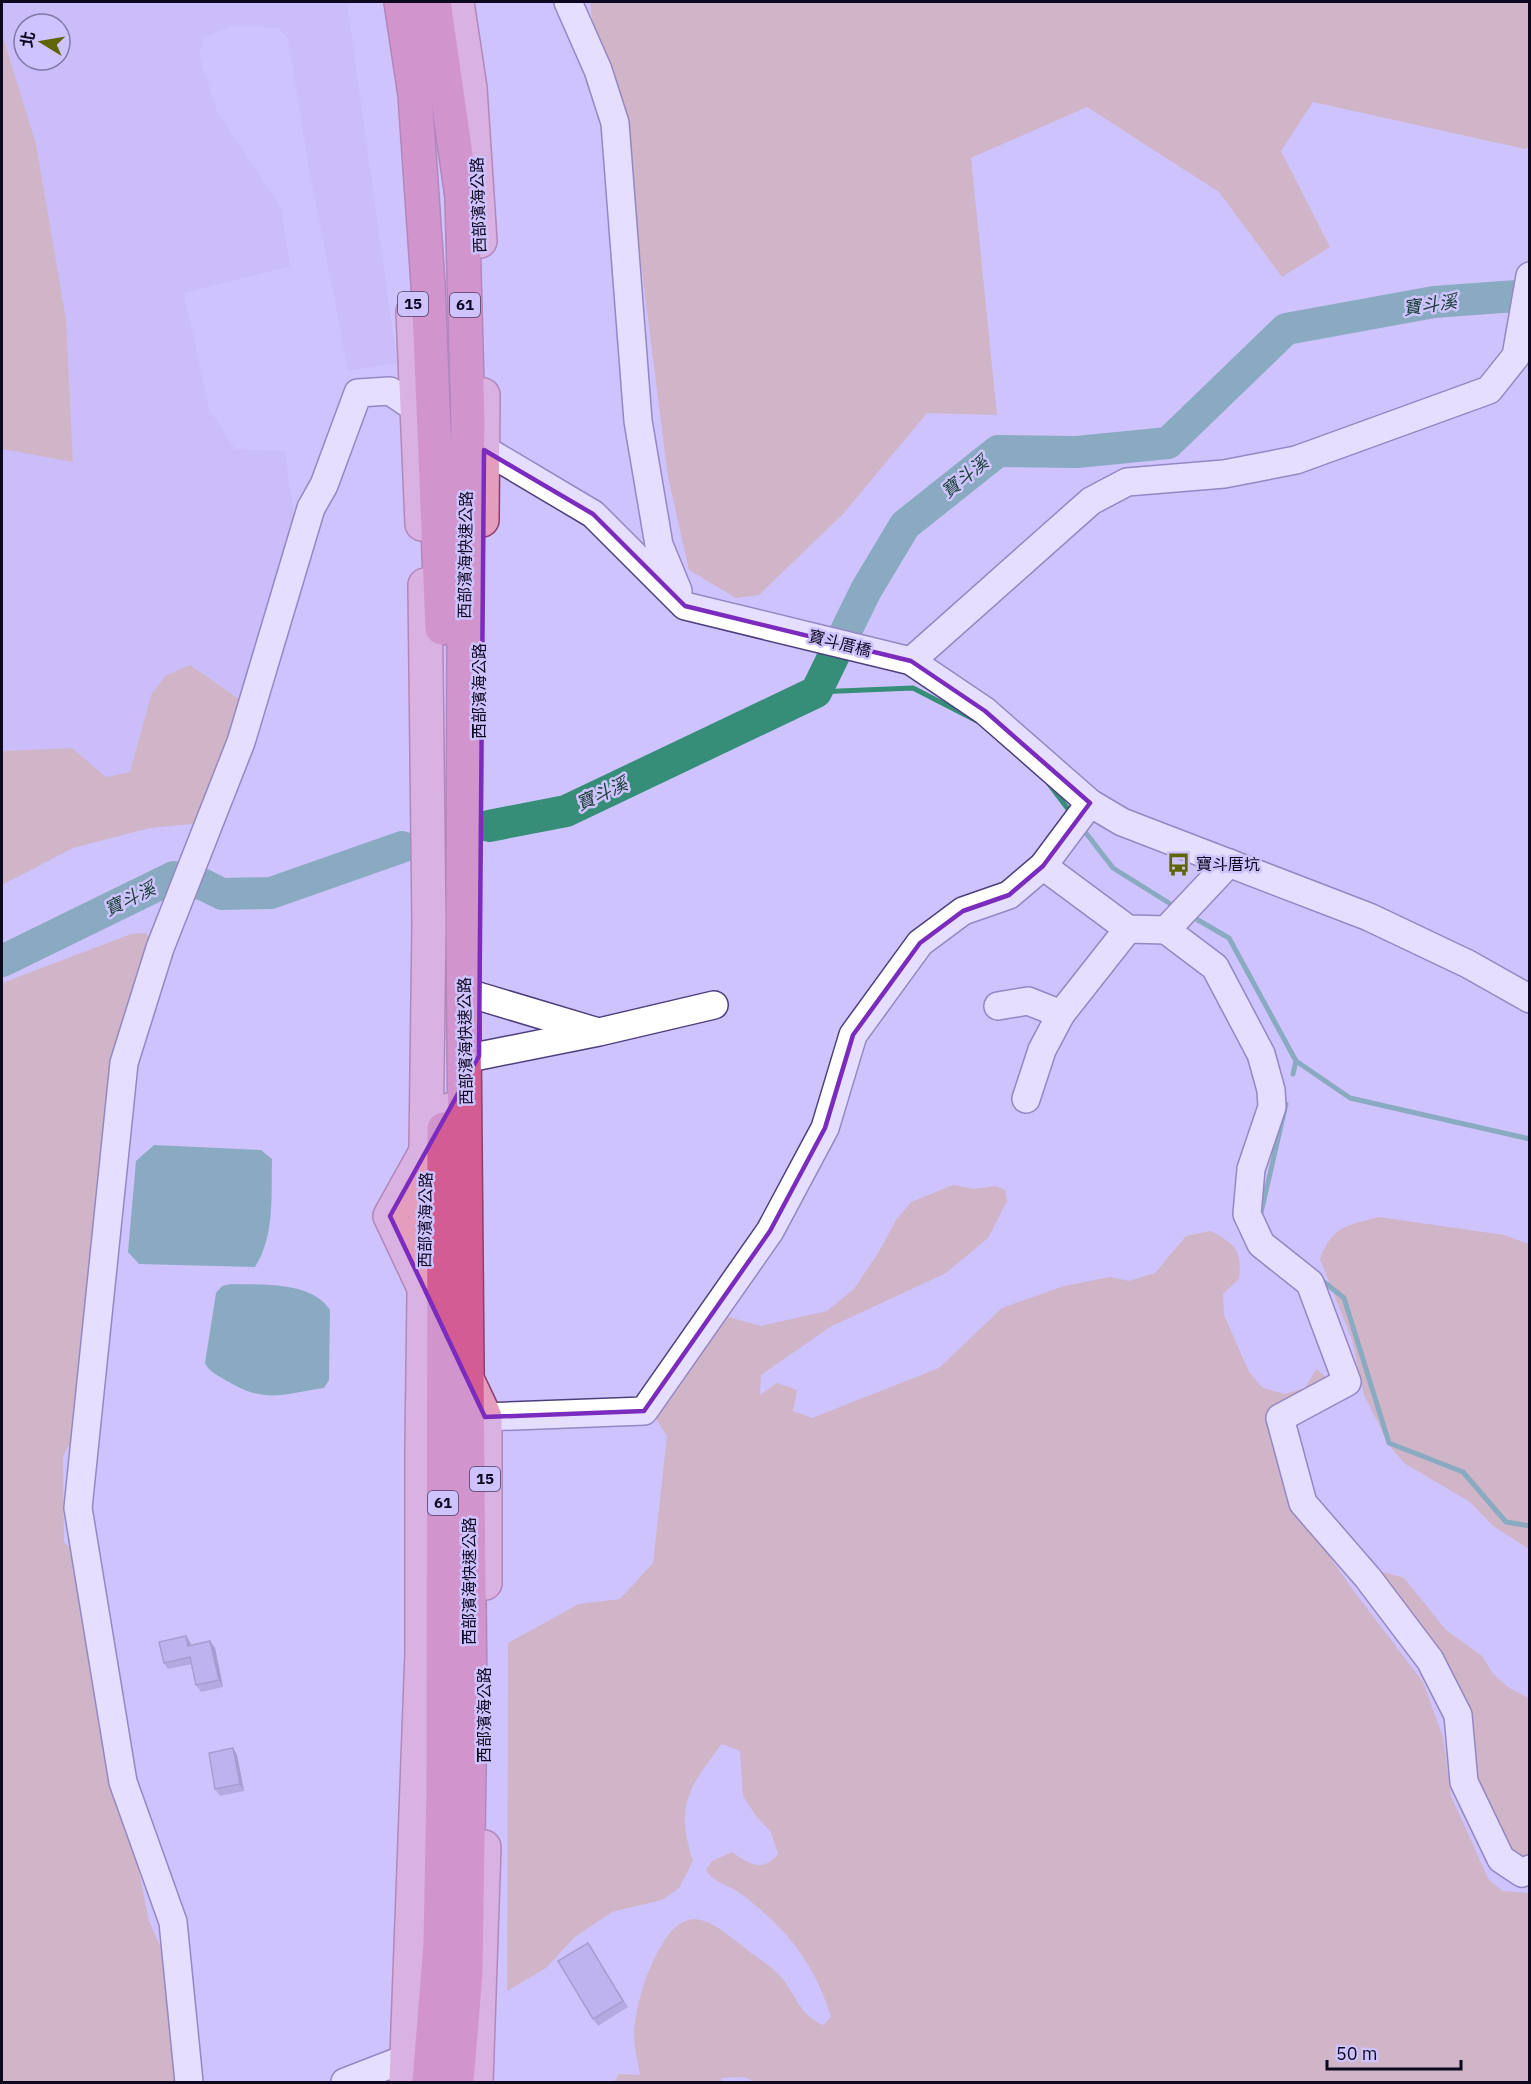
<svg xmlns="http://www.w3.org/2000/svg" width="1531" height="2084" font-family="'IBM Plex Sans','Noto Sans TC',sans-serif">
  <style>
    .built { fill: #c3b5f5; fill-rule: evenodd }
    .green { fill: #d0a386 }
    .water { fill: #368d78 }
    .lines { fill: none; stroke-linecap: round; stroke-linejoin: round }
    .stream { stroke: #368d78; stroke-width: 5 }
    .river { stroke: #368d78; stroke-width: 32 }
    .minor-casing { stroke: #4f3e7d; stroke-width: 30 }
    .major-casing { stroke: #8e3e6b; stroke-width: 36 }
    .highway-casing { stroke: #8e3e6b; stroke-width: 36 }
    .minor { stroke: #fff; stroke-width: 27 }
    .major { stroke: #e59dbe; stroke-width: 33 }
    .highway { stroke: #d35c93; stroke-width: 33 }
    .wall { fill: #9489be }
    .shaded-wall { fill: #786f9b }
    .building { fill: #ac9fdd; stroke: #786f9b; stroke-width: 1.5 }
    .marked { fill: none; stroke: #7b2cbf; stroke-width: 4.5; stroke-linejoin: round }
    .labels { text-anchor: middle; stroke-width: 5; stroke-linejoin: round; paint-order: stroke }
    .shield { fill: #cfc3fe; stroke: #483f63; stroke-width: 1.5 }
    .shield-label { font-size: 15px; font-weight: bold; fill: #0e0720 }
    .street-label { font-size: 16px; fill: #0e0720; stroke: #cfc3fe }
    .poi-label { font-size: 16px; fill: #0e0720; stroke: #cfc3fe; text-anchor: start }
    .water-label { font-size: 18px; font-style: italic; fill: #194036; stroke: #cfc3fe }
  </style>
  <rect width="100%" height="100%" fill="#cfc3fe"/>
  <path class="built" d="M2,2H347L397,363L348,371L308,162L288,39L278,28L231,26L204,38L199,56L217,111L281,207L290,266L184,293L209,409L235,449L285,451L294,518L242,701L190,665L151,695L130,772L106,777L72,748L2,751V449L73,461L66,319L36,144L2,34ZM24,24H60V60H24Z"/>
  <g class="green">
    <path d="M590,2H1529V147L1525,149L1313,102L1281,151L1330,247L1282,277L1219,192L1087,107L971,158L997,415L927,413L844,513L759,595L736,598L689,570L668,477L631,185L596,48Z"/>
    <path d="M2,34L36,144L66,319L73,462L2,449Z"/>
    <path d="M190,665L242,701L203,823L150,828L73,848L2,885V751L72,748L106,777L130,772L151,695L165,676Z"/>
    <path d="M146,933L150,941L77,1431L63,1456L64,1543L73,1549L149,1921L161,1948L175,2082H2V983L131,934Z"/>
    <path d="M953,1185L974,1189L995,1186L1005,1190L1007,1201L988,1238L946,1273L830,1327L761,1375L760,1395L777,1383L797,1390L793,1411L812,1418L939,1368L1002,1308L1064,1286L1110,1277L1129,1281L1155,1273L1186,1236L1211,1231C1236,1245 1242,1249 1239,1279L1223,1294L1224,1315L1249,1372L1263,1388L1285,1394L1305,1388L1316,1369L1332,1382C1323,1410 1316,1416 1288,1423L1292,1503L1353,1590L1423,1682L1443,1737L1451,1796L1489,1880L1503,1891L1529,1893V2082H756L744,2077L721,2078L722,2082H614L619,2074L640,2075C638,2061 633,2044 634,2030C637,2003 646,1971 660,1948C688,1898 713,1923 746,1949C757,1958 773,1967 782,1978C796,1995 800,2016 823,2025L831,2017C814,1962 788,1931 743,1895C730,1885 715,1884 706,1870L712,1861L732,1852C749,1864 763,1873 778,1854L771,1832L756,1816L743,1796L740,1751L722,1744C688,1788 675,1806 693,1861L679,1888L662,1900L612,1912L575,1937L546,1968L507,1991L508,1643L579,1604L620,1599L653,1563L667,1436L653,1414L721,1315L761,1326L827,1311L854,1289L880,1250L896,1220L911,1202Z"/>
    <path d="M1379,1217L1504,1235L1529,1244V1549L1493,1526L1470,1502L1404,1463L1389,1445L1364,1395L1352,1340L1320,1259C1333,1225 1346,1226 1379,1217Z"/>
    <path d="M1360,1565L1404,1578L1446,1630L1482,1656L1493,1674L1509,1688L1529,1698V1862L1517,1860L1471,1782L1468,1729Z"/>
  </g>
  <g class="water">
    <path d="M154,1145L261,1150L272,1159C271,1195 275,1236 255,1267L139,1264L128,1252L136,1161Z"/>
    <path d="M231,1284C262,1285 311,1281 330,1310L329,1380L324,1388C281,1394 266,1404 227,1381C219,1376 209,1372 205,1363L216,1293L222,1286Z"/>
  </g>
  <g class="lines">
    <g class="stream">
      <path d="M816,692L913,688L981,723"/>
      <path d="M1049,784L1068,809"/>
      <path d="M1086,833L1113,868L1169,903"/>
      <path d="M1198,920L1229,938L1296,1061L1350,1098L1530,1139"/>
      <path d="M1293,1074L1296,1061"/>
      <path d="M1260,1217L1286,1104"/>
      <path d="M1319,1278L1344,1298L1389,1443L1463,1472L1506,1522L1530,1526"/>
    </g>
    <g class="river">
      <path d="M489,826L566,811L816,692L866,590L905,525L998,451L1077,452L1168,443L1286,329L1434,302L1530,295"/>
      <path d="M2,961L174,877L204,885L222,894L271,893L402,847"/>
    </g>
    <defs>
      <g id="minor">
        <path d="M568,2L598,70L615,123L638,421L659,545L678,591"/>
        <path d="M482,448L593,514L685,606L911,661L985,711L1090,803L1122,822L1369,917L1468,964L1530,999"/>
        <path d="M911,661L1091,501L1127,482L1224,474L1296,460L1489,390L1516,356L1530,276"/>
        <path d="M1043,866L1128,929L1166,930L1229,863"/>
        <path d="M1166,930L1215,967L1261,1054L1271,1090L1272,1107L1251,1169L1247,1214L1261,1244L1310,1283L1347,1382L1280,1418L1303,1503L1368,1578L1430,1660L1458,1715L1464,1782L1501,1859L1522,1873L1530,1869"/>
        <path d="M478,996L595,1031"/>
        <path d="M998,1006L1028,1001L1061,1014L1128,929"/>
        <path d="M479,1056L599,1032L714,1005"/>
        <path d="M1026,1099L1042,1050L1061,1014"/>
        <path d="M485,1417L644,1411L770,1231L825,1128L853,1035L920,943L963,911L1009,895L1043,866L1090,803"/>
        <path d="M189,2082L173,1922L123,1782L78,1508L124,1063L160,948L241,742L311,508L324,485L358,393L390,391L421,412"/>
        <path d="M345,2082L407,2058"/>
      </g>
      <g id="major">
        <path d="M457,2L470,88L480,241"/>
        <path d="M413,312L422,524"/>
        <path d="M482,520L483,395"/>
        <path d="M449,1110L390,1216L485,1417V1583"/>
        <path d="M406,2082L422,1652V1444L429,924L425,585"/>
        <path d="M476,2082L484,1847"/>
      </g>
      <g id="highway">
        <path d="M401,2L415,95L428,284L442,628"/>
        <path d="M434,2L462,197L468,423L464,610L463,923L470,1702L466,1973L457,2082"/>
        <path d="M429,2082L440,1944L443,1787L444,1129"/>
      </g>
    </defs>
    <use href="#minor" class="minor-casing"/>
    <use href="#major" class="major-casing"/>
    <use href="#highway" class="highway-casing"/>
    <use href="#minor" class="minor"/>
    <use href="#major" class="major"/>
    <use href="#highway" class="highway"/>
  </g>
  <g class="wall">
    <path d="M190,1642L191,1645L215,1648L223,1687L201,1692L196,1685L192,1664L168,1669L164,1663Z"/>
    <path d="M233,1748L237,1755L244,1791L220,1796L215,1789Z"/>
    <path d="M588,1943L628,2007L598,2026L593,2019Z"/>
  </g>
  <g class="shaded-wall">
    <path d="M186,1636L190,1642L193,1653L188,1646Z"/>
    <path d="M210,1641L215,1648L223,1687L219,1680Z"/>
    <path d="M233,1748L237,1755L244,1791L240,1784Z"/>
  </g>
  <g class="building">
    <path d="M186,1636L188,1646L210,1641L219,1680L196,1685L190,1657L164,1663L159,1642Z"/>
    <path d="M233,1748L240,1784L215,1789L209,1753Z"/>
    <path d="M588,1943L623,2001L593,2019L558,1961Z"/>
  </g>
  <path d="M0 0H1531V2084H0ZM484,450L593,514L685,606L911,661L985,711L1090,803L1043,866L1009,895L963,911L920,943L853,1035L825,1128L770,1231L644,1411L485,1417L390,1216L479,1056Z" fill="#cfc3fe" fill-opacity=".55" fill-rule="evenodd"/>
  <path class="marked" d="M484,450L593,514L685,606L911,661L985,711L1090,803L1043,866L1009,895L963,911L920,943L853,1035L825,1128L770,1231L644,1411L485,1417L390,1216L479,1056Z"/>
  <defs>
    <symbol id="bus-bare" viewBox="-9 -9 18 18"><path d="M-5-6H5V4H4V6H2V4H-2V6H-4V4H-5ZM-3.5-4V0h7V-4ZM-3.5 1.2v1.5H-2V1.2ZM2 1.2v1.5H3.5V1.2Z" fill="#5f6502" stroke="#cfc3fe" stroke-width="2.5" paint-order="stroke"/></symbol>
  </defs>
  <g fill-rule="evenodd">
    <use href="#bus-bare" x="1162" y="848" width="33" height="33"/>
  </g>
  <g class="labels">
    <g class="shield">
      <rect x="398" y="292" width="30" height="24" rx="4.5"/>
      <rect x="450" y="293" width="30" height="24" rx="4.5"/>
      <rect x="470" y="1467" width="30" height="24" rx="4.5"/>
      <rect x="428" y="1491" width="30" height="24" rx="4.5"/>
    </g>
    <g class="shield-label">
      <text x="413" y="309">15</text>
      <text x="465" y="310">61</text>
      <text x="485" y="1484">15</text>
      <text x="443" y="1508">61</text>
    </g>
    <g class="street-label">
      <text transform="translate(478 205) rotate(-92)" y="6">西部濱海公路</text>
      <text transform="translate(465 555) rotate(-89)" y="6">西部濱海快速公路</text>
      <text transform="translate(840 643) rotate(14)" y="6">寶斗厝橋</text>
      <text transform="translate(479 691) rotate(-90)" y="6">西部濱海公路</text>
      <text transform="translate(465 1041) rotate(-91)" y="6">西部濱海快速公路</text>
      <text transform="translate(425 1220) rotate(-89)" y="6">西部濱海公路</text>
      <text transform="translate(469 1581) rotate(-90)" y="6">西部濱海快速公路</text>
      <text transform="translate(484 1715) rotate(-90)" y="6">西部濱海公路</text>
    </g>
    <g class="poi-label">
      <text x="1196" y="870">寶斗厝坑</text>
    </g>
    <g class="water-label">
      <text transform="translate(1430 305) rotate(-8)" y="6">寶斗溪</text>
      <text transform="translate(965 477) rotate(-39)" y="6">寶斗溪</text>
      <text transform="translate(602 794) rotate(-25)" y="6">寶斗溪</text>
      <text transform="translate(130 899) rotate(-26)" y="6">寶斗溪</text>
    </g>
  </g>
  <rect width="1531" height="2084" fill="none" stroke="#0e0720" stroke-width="6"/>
  <g transform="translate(42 42) rotate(281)"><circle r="28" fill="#cfc3fe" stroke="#8278a5" stroke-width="1.5"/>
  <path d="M0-4.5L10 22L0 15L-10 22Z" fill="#5f6502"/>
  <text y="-9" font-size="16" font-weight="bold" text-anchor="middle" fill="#0e0720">北</text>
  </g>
  <path d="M1327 2060v9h134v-9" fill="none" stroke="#0e0720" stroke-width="3"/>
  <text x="1336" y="2060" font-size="18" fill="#0e0720" stroke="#cfc3fe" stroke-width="4.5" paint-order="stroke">50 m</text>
</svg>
